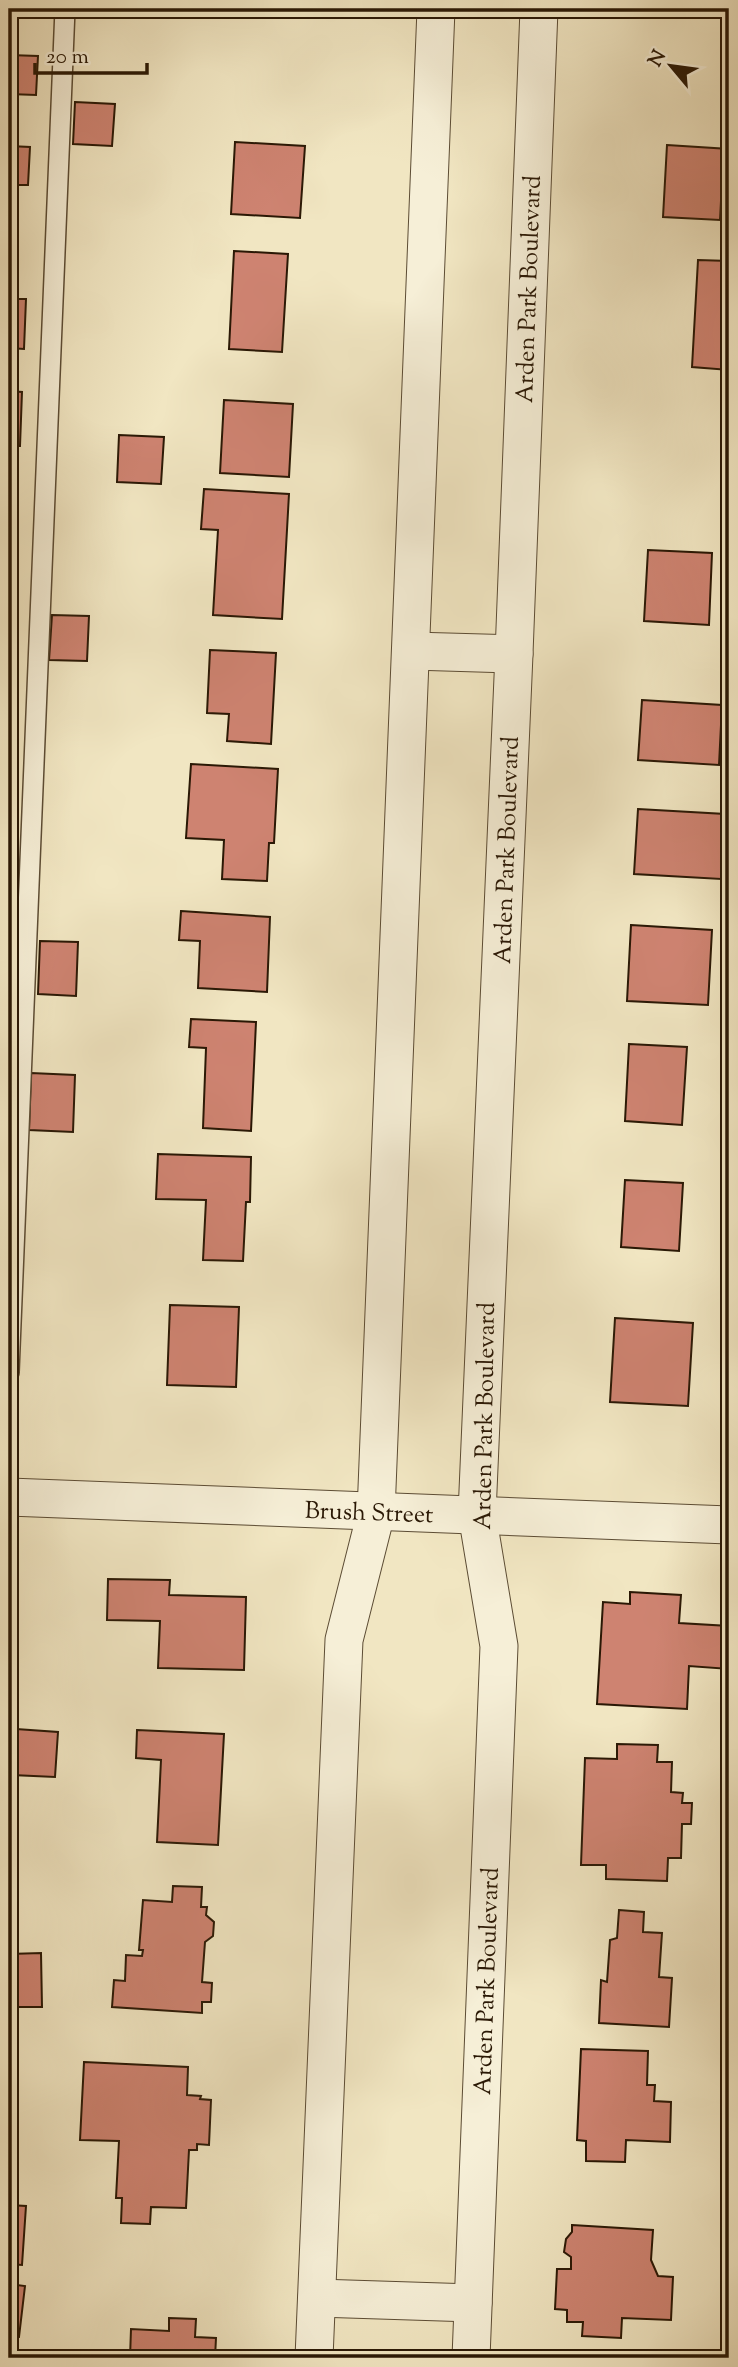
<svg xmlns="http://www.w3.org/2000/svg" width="738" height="2367" font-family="'Sorts Mill Goudy',serif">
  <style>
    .building { fill: #ce8371; stroke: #2a1805; stroke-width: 2 }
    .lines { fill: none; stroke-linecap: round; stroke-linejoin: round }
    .service-casing { stroke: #5c4c34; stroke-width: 22 }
    .minor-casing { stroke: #5c4c34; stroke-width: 39 }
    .service { stroke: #f6efd7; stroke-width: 19 }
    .minor { stroke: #f6efd7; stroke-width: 37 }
    .labels { text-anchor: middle; stroke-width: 5; stroke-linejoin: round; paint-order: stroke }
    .street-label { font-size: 24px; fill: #2a1805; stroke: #f6efd7 }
  </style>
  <rect width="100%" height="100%" fill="#f1e6c2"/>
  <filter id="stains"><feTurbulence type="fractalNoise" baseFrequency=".00286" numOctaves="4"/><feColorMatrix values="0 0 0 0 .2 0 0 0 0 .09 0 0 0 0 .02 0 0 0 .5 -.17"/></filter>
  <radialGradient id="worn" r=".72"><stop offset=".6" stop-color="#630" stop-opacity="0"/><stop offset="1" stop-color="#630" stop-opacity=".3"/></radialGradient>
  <g class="building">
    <path d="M9,55L38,56L36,95L9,94Z"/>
    <path d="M75,102L115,104L112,146L73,144Z"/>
    <path d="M235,142L305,146L300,218L231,214Z"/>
    <path d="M667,145L729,149V182H722L720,220L663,217Z"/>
    <path d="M9,146L30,147L28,185H9Z"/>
    <path d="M234,251L288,254L282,352L229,349Z"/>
    <path d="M698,260L729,261V370L692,367Z"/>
    <path d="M9,299H26L24,349L9,348Z"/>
    <path d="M9,391L22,392L20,446H9Z"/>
    <path d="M224,400L293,404L289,477L220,473Z"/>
    <path d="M119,435L164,437L161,484L117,482Z"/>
    <path d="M204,489L289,494L282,619L213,615L218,530L201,529Z"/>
    <path d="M648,550L712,553L709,625L644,621Z"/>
    <path d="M52,615L89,616L87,661L49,660Z"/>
    <path d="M210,650L276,653L271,744L227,741L229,714L207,713Z"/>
    <path d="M642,700L722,705L719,765L638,760Z"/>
    <path d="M191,764L278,769L274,843H269L267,881L222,879L224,840L186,838Z"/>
    <path d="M638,809L725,814L721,879L634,874Z"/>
    <path d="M181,911L270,917L267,992L198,988L200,941L179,940Z"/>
    <path d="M631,925L712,930L708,1005L627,1001Z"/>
    <path d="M40,941L78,942L76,996L38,994Z"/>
    <path d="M191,1019L256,1022L251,1131L203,1128L206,1048L189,1047Z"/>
    <path d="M629,1044L687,1047L682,1125L625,1121Z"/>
    <path d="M31,1073L75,1075L73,1132L29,1130Z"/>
    <path d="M158,1154L251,1157L250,1202H246L243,1261L203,1260L206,1200L156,1199Z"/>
    <path d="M625,1180L683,1183L679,1251L621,1247Z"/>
    <path d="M170,1305L239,1307L236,1387L167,1385Z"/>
    <path d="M615,1318L693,1323L688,1406L610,1402Z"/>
    <path d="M108,1579L170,1580L169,1595L246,1597L244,1670L158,1668L160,1621L107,1620Z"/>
    <path d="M630,1592L681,1595L679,1623L729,1626V1669L689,1666L687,1709L597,1704L603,1602L630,1604Z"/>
    <path d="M16,1729L58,1732L55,1777L12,1775Z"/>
    <path d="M137,1730L224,1734L218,1845L157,1842L161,1760L136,1758Z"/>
    <path d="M617,1744L658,1745L657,1762H672L671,1792L683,1793L682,1803H692L691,1824H682L681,1858H668L667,1881L606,1879V1865H581L585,1758L617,1759Z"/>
    <path d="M173,1886L202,1887L201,1907H207L206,1915L214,1922L213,1936L205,1942L202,1982L212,1983L211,2002H202V2013L112,2007L114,1980L125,1981L126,1955L142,1956L143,1950H139L143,1900L172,1902Z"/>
    <path d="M619,1910L644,1912L643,1932L662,1933L659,1977L672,1978L669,2027L599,2023L601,1980L607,1982L610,1940L617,1938Z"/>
    <path d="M41,1953L42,2007H9V1954Z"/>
    <path d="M581,2049L648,2051L647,2085H655L654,2101L671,2102L670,2142L626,2140L625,2162L586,2161V2141L577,2140Z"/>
    <path d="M84,2062L188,2067L187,2095L201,2096L200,2099L211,2100L209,2145L197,2144V2150H189L186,2208L151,2207L150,2224L121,2223L122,2198H116L119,2141L80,2140Z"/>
    <path d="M9,2205L26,2206L22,2265L9,2264Z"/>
    <path d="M572,2225L653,2230L651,2260L658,2276L673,2277L671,2320L622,2318L621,2338L582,2336L583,2322H567V2310L555,2309L557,2269H571V2257L564,2252L566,2239L572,2232Z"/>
    <path d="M9,2284L25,2286L19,2337L9,2336Z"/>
    <path d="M169,2318L196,2319L195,2337L216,2338L215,2358H130L131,2329L169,2331Z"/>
  </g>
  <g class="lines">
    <defs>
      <path id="service" d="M9,1372L65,9"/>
      <g id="minor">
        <path d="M412,651L514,654"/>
        <path d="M9,1497L729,1525"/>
        <path d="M317,2298L473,2303"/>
        <path d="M314,2358L344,1640L376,1513L436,9"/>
        <path d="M471,2358L499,1646L477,1514L514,654L539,9"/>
      </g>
    </defs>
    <use href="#service" class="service-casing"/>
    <use href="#minor" class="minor-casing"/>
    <use href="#service" class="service"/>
    <use href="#minor" class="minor"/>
  </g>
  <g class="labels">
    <g class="street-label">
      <text transform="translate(528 289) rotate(-88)" y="8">Arden Park Boulevard</text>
      <text transform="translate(506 850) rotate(-88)" y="8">Arden Park Boulevard</text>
      <text transform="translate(484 1416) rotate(-89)" y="8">Arden Park Boulevard</text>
      <text transform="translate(369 1512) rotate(2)" y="8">Brush Street</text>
      <text transform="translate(486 1981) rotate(-88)" y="8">Arden Park Boulevard</text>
    </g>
  </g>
  <rect width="738" height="2367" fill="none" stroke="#f1e6c2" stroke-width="35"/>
  <rect x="10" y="10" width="717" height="2346" fill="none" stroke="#2a1805" stroke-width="3.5"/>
  <rect x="18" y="18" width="703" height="2332" fill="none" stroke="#2a1805" stroke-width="2"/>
  <g transform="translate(671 66) rotate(299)" stroke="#f6efd7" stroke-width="5" paint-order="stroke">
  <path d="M0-5L12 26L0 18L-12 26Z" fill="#2a1805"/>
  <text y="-10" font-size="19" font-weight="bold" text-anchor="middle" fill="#2a1805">N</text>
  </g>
  <path d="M35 63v10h112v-10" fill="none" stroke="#2a1805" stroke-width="3.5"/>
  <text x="46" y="63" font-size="21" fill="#2a1805" stroke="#f6efd7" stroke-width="5" paint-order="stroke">20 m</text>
  <rect width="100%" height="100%" filter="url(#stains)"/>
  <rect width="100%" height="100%" fill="url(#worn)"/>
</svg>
